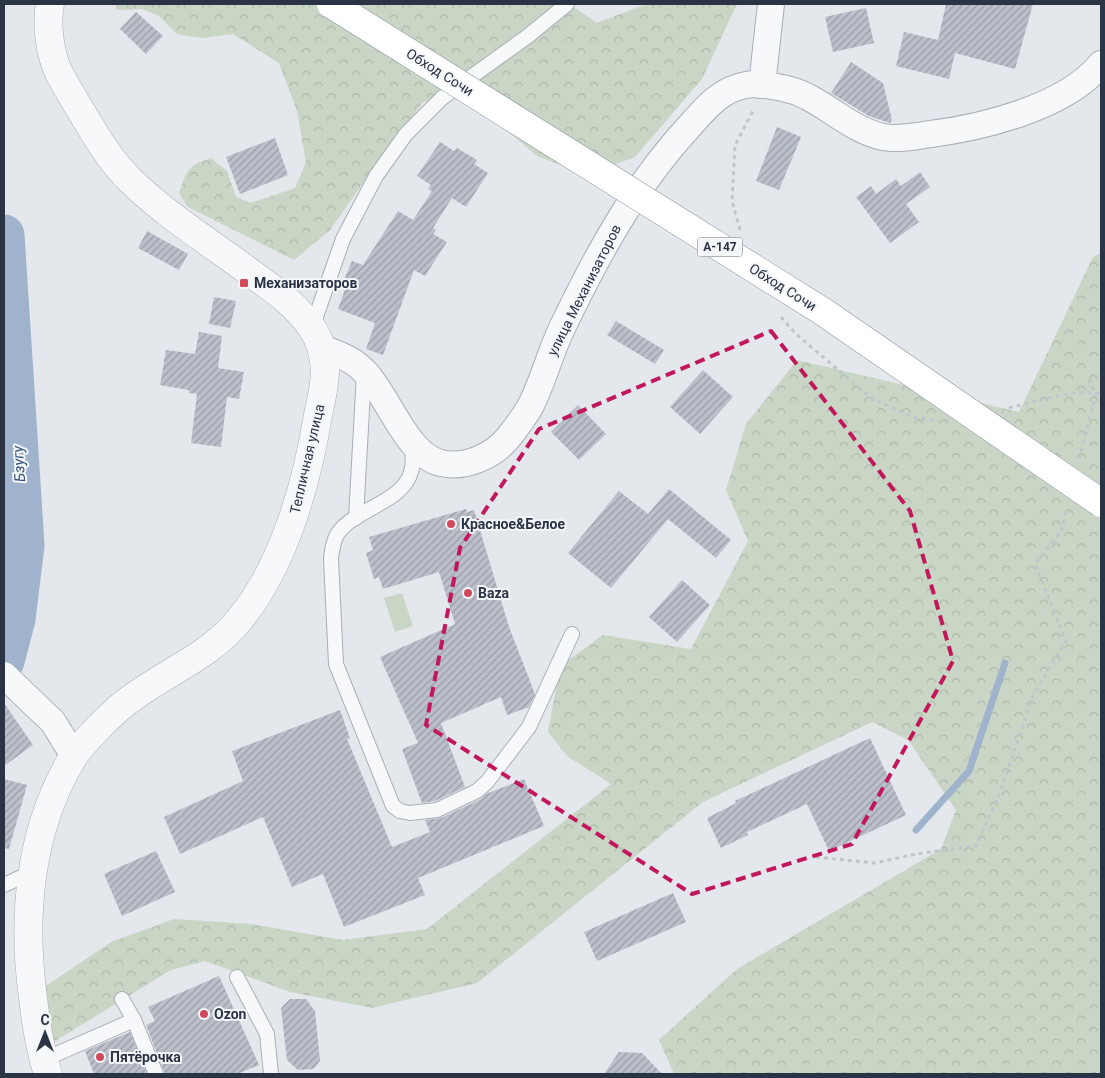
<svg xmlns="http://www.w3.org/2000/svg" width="1105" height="1078" font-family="Roboto,sans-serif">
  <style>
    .forest { fill: url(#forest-crowns) }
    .park { fill: #c9d6c5 }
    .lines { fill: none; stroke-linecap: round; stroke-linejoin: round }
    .stream { stroke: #9fb4cc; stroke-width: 7 }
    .river { stroke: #9fb4cc; stroke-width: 41 }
    .building { fill: url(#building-hatch) }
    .service-casing { stroke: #a9aeb7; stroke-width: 16 }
    .minor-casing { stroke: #a9aeb7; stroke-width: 28 }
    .tertiary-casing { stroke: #a9aeb7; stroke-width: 29 }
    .path { stroke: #c2c5cb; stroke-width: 3; stroke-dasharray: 4 4; stroke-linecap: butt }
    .service { stroke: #f7f8fa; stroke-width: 14 }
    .minor { stroke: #f7f8fa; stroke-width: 26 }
    .tertiary { stroke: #f7f8fa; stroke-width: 28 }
    .trunk-bridge-casing { stroke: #8b94a3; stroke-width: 29; stroke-linecap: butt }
    .trunk-bridge { stroke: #fff; stroke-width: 28 }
    .marked { fill: none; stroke: #c2185b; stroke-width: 4; stroke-dasharray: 10 6; stroke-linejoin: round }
    .poi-dot { fill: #d1495b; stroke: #f4f6f9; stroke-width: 2 }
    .labels { text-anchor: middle; stroke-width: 4; stroke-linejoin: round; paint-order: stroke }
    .shield { fill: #f4f6f9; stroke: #676e7b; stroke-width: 1 }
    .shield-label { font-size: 12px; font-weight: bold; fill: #2b3445 }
    .street-label { font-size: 14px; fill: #2b3445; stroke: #f4f6f9 }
    .poi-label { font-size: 14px; font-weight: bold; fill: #2b3445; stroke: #f4f6f9; text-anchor: start }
    .water-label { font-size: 15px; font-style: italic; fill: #34527a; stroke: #f4f6f9 }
  </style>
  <defs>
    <pattern id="forest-crowns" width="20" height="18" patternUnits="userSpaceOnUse" patternTransform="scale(1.25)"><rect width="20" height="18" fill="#c9d6c5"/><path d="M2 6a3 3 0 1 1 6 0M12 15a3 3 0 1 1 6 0" fill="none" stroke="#adb8ab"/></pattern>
    <pattern id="building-hatch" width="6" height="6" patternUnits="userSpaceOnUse" patternTransform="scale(1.25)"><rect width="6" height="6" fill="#bbc0ca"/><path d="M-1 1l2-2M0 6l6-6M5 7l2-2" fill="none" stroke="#989da6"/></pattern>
  </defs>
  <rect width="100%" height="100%" fill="#e4e7ec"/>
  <g class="forest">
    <path d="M115,4H569L597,23L646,4H737L702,79L635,157L587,175L537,156L493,119L459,97L423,102L377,163L330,230L294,260L188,207L179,193C187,170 187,166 211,158L227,171L236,197L251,203L295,188L306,162L297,111L279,63L233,34L202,38L177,34L159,16L142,9L117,10Z"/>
    <path d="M1101,253V1074H674L659,1040L737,969L941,849L956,810L908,740L872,722L703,802L477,983L372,1008L290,992L205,961L171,970L47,1046L37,992L111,942L174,919L251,924L343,940L427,929L611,784L567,756L548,732L560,666L603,635L691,649L748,541L726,490L746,424L797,360L1019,412L1093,257Z"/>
  </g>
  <path class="park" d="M402,593L413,626L395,632L384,598Z"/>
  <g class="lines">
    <path class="stream" d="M916,830L969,771L1005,663"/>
    <path class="river" d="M4,235L24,545L15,619L4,661"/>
  </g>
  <g class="building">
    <path d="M946,4H1033L1015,69L955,53L949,79L896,66L904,32L938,40Z"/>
    <path d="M866,8L874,43L833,52L825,17Z"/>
    <path d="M136,12L163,36L146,54L120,29Z"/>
    <path d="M851,62L883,83L892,120L890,123L869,116L831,93Z"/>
    <path d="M777,127L801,137L779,190L756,181Z"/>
    <path d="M275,138L288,175L240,194L226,157Z"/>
    <path d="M440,142L454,151L457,148L477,160L474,164L488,173L466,207L452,198L433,228L436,230L433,234L447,242L425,276L414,270L383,355L366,349L375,323L338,309L348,281L344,280L352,261L363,265L398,211L413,220L432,191L428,189L431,185L417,176Z"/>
    <path d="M920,172L930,187L906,204L919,222L890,243L856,197L871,186L876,194L896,179L901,186Z"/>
    <path d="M147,231L188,254L179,270L138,248Z"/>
    <path d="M214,297L236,301L230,328L209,324Z"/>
    <path d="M616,321L664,350L655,364L607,335Z"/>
    <path d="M199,332L222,336L218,368L244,372L239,399L227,397L221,447L191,443L197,394L189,393V390L160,385L166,350L195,354Z"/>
    <path d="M703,370L733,397L700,434L670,407Z"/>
    <path d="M578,405L606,434L579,460L551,432Z"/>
    <path d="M669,489L731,540L716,558L668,519L611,588L568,553L619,491L648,514Z"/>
    <path d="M466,509L467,512L474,510L509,627L535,694L529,707L507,715L501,697L441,723L465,787L435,801L422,803L402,749L418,743L380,657L455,624L439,572L383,589L379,577L374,579L366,553L373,550L369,537Z"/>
    <path d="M682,580L710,605L677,642L649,617Z"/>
    <path d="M4,703L33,745L4,766Z"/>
    <path d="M340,710L350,738L347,739L392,847L430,832L425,820L441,818L481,799L486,794L524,779L544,826L418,878L425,895L344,927L323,874L292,887L263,817L180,854L164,817L243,781L232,751Z"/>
    <path d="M870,738L906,815L829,851L807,804L747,832L748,835L721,848L707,818L736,803L735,801Z"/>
    <path d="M4,779L27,785L9,849L4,848Z"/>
    <path d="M156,851L175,892L122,916L104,874Z"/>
    <path d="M673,893L686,922L597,961L584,932Z"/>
    <path d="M219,976L259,1065L237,1074H165L146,1025L155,1021L148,1007Z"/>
    <path d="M290,999H306L315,1011L320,1061L313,1069L298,1070L287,1060L281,1008Z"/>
    <path d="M130,1032L147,1074H94L85,1051Z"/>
    <path d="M619,1052L642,1053L662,1074H604Z"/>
  </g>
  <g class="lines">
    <defs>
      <g id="service">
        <path d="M312,328L343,239L376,176L406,134L442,98L528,36L567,4"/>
        <path d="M413,445C412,453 414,464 411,472C403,502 355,509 338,533C333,541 332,550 331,559L336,664L393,806L400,811L410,813L437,810L477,791L487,782L529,727L572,634"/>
        <path d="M356,518L364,373"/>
        <path d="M4,885L32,872"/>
        <path d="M237,977L267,1034L271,1074"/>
        <path d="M122,999L134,1020L156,1074"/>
        <path d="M43,1060L134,1020"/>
      </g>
      <g id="minor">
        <path d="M762,85L771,4"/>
        <path d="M322,348C337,354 353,359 364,371C388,395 407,456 441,463C465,469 493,456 508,438C516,428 524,417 530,407C543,382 550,353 562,328C596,257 634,187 687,129C703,111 720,89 746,85C754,83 764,85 772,86C784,88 798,91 808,97C833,110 855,131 883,137C899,140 916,136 931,134C984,127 1066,107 1101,64"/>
        <path d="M4,675L53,722L74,756"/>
      </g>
      <path id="tertiary" d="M48,1074C40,1050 36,1024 33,998C22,917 29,831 72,759C81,744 111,714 125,703C163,673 210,657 240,619C284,565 307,483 318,415C321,401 325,385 325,370C324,355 320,340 312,328C294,302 269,286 244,268C206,240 165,214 131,181C107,158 92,129 75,101C70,92 64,83 59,73C50,54 46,25 50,4"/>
    </defs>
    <use href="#service" class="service-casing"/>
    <use href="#minor" class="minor-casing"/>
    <use href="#tertiary" class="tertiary-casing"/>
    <g class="path">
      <path d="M740,230L732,201L735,145L754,109"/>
      <path d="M781,317L796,334L871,398L912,417L934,420"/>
      <path d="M1009,408C1033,402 1077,388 1101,394"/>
      <path d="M1079,459L1096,393L1089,382L1101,372"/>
      <path d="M816,857L875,863L916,854L976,846L999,795L1033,696L1066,641L1035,564L1061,532L1067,509"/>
    </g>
    <use href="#service" class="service"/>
    <use href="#minor" class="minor"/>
    <use href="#tertiary" class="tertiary"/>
    <defs>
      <path id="trunk-bridge" d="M331,4L822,311L1101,503"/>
    </defs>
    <use href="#trunk-bridge" class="trunk-bridge-casing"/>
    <use href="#trunk-bridge" class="trunk-bridge"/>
  </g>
  <path class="marked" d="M771,331L910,511L953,661L852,844L692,894L426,725L460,548L539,429Z"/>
  <g class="poi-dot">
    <rect x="239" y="278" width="10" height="10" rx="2.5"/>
    <circle cx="451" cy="524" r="5"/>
    <circle cx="468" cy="593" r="5"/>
    <circle cx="204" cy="1014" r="5"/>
    <circle cx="100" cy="1057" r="5"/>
  </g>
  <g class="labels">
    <rect class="shield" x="697.5" y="237.5" width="45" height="19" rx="4"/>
    <g class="shield-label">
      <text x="720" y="251">А-147</text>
    </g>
    <g class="street-label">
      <text transform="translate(440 72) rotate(32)" y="5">Обход Сочи</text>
      <text transform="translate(783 287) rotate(32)" y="5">Обход Сочи</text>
      <text transform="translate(584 290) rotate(-63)" y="5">улица Механизаторов</text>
      <text transform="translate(307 459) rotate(-77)" y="5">Тепличная улица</text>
    </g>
    <g class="poi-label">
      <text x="254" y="288">Механизаторов</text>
      <text x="461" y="529">Красное&amp;Белое</text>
      <text x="478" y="598">Baza</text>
      <text x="214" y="1019">Ozon</text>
      <text x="110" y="1062">Пятёрочка</text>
    </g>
    <g class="water-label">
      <text transform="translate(19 464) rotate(-94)" y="5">Бзугу</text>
    </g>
  </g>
  <rect width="1105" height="1078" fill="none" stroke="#2b3445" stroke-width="10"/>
  <g transform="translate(45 1033)" stroke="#f4f6f9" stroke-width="4" paint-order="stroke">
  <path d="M0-4L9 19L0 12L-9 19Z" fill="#2b3445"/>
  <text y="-8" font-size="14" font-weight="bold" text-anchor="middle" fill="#2b3445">С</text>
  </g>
</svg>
